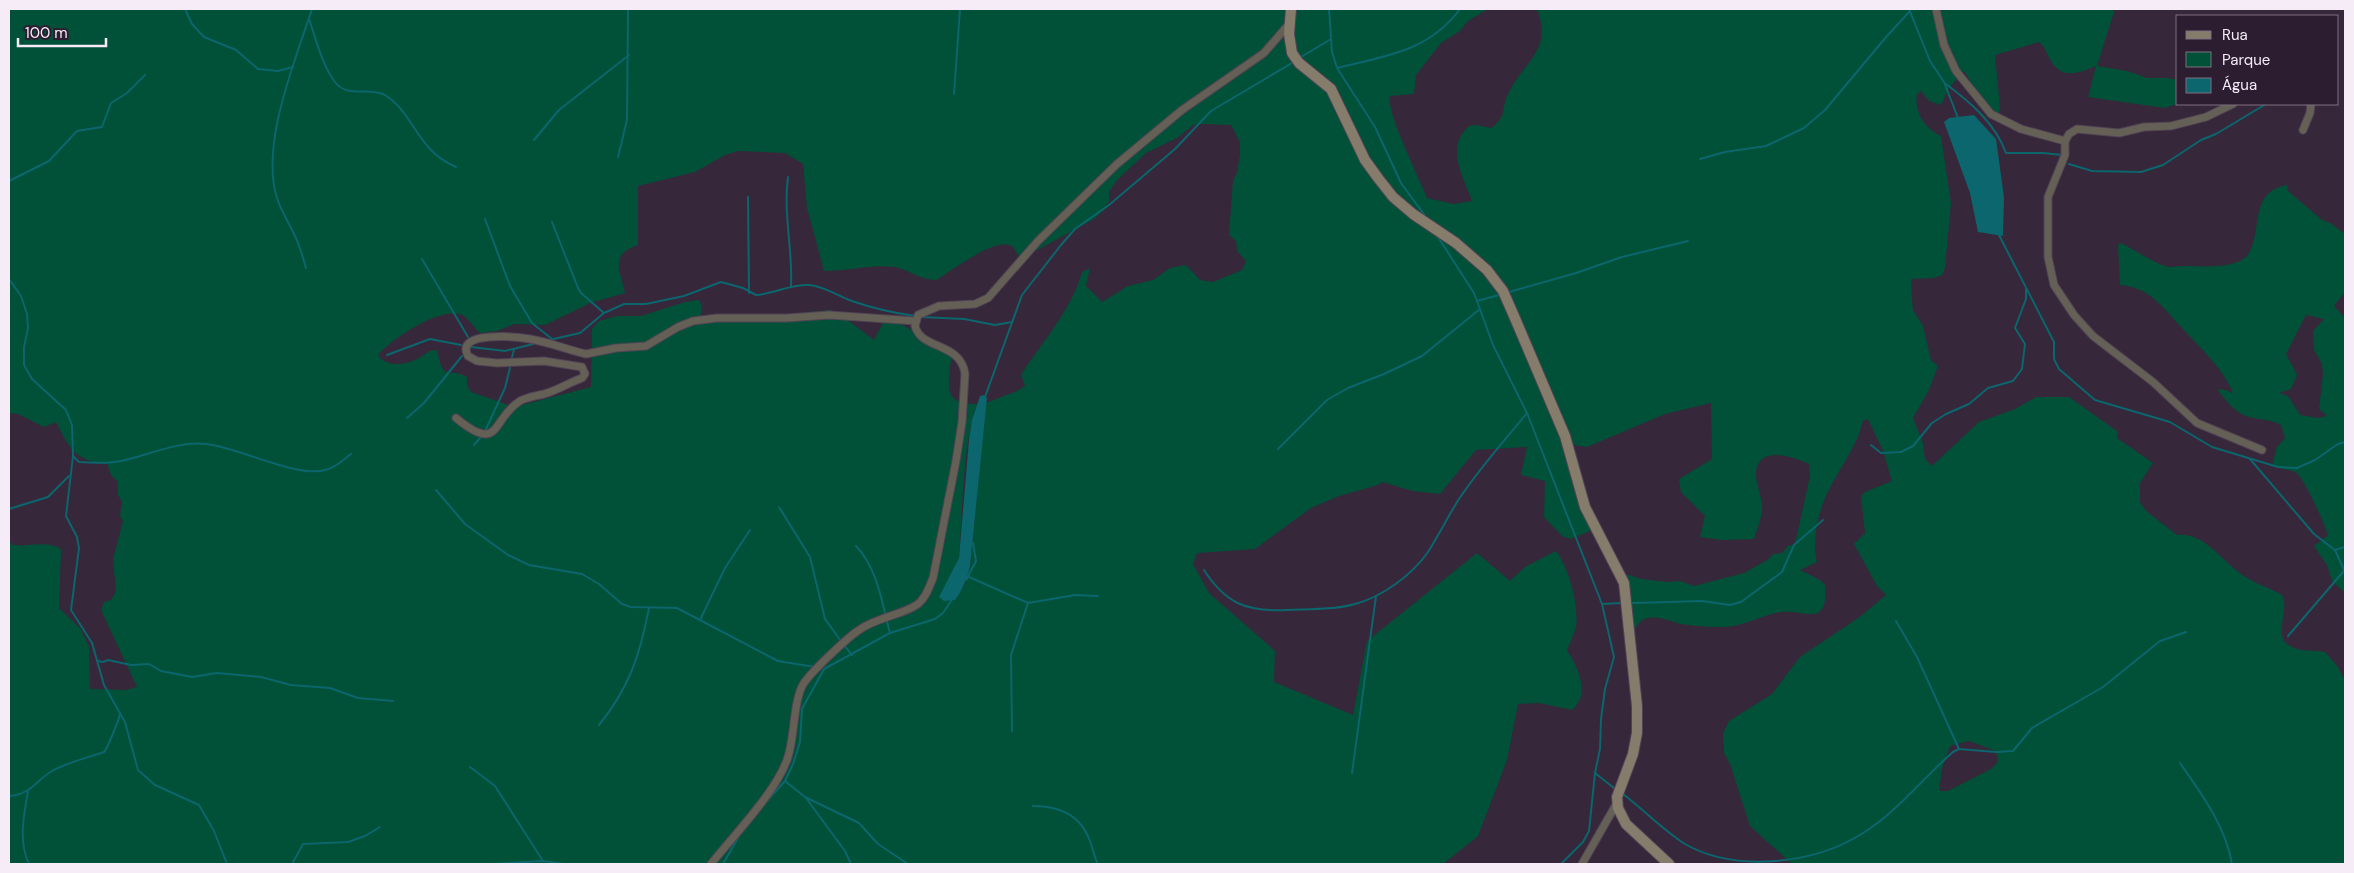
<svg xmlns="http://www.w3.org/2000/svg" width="2354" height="873" font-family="'DM Sans',sans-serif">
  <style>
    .green { fill: #005138; fill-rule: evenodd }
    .water { fill: #0b666d }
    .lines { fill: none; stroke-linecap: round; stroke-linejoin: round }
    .stream { stroke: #0b666d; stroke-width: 2 }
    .street-casing { stroke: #514355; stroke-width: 9 }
    .secondary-casing { stroke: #514355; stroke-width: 12 }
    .street { stroke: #656055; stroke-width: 7 }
    .secondary { stroke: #857c6b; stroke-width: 10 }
  </style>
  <rect width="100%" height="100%" fill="#36273a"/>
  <g class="green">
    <path d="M9,9H1488L1468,21L1460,31L1441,43L1416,75L1414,94L1390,96C1385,110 1420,179 1427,198L1453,204L1472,201C1463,177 1445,147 1469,126L1477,125L1491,128C1509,115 1500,108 1509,92C1525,60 1553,50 1537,9H2115L2097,66L2127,71L2147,78H2167L2178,80L2177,104L2165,108L2088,97L2096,66C2079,73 2062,80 2051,61C2047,54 2045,47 2039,42L1995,55L2000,108L1997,119L1985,106L1964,71L1949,88L1941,105L1929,101L1921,91L1917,94C1914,113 1925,128 1941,136L1951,203L1945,268L1942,275L1934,278L1912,279L1911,285L1913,310L1923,326L1931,360L1938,366L1929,390L1913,418L1923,443L1925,459L1932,466L1979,422L2015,409L2036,397H2069L2118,432L2117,438L2153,463L2140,483V502L2146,511L2177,535C2205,532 2222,562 2244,576C2256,584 2270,588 2282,595C2292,614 2265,642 2301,650C2309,651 2317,650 2325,652L2338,667L2345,681V864H1792L1750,826L1730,764L1724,753L1723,734L1729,721L1772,694L1800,657L1861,616L1886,595L1877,586L1854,544L1865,533L1861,496L1865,492L1892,481L1883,451L1868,419L1863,421C1853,461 1821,486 1816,532C1815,543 1814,552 1817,562L1800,570L1820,580L1825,585C1829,629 1804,609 1782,612C1760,615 1742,628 1719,627C1707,627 1693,626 1681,624C1669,621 1660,616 1648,618C1639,620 1636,627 1633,634L1620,572L1641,579L1668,582L1680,581L1694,586L1744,573L1769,559L1773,554L1782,553L1788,546L1795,544L1810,476L1809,464C1793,456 1757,445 1756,474C1756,484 1761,494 1762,505C1763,515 1757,529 1754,539L1722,540L1700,537L1705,516L1681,492L1679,479L1712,459L1711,403L1665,414L1587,447L1574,445L1571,446L1598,528L1570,539L1562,536L1544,517L1545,481L1521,475L1527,447L1476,450L1440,494L1413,491L1382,482L1378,485L1339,496L1311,508L1255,549L1197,553L1193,564L1209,593L1275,651L1274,682L1353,715L1367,641L1477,553L1510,581L1525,567L1556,551C1569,568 1579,605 1576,627C1574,634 1570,643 1567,650C1578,668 1591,694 1572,710L1539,703L1518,704L1507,760L1478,836L1443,864H9V541L13,545C28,547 46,540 61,549L59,608L80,628L89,647L90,689L126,690L137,687L101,610L104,602L111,600L116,591L113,559L123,521L120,516L122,502L118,495V482L111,475L107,464C75,461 70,449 56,422L44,427L18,414L9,413ZM1203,124L1231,125L1240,142V154L1237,173L1233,181L1229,235L1236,241L1237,251L1246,261L1242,270L1213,282L1200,280L1186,265L1170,268L1153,280L1128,286L1102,302L1086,286L1090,268L1082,272C1071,311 1042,342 1021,375L1025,386L1017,391L986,403L970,566L966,582L955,600L953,571L959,558C963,511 962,447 977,404C957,403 948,401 949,379C950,369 950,361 954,351L886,317L874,340L841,315L830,310L779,315L700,319L702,306L699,300L685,302L641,316H617L599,321L592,329L591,387L514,407L471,392L467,386V377C447,366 444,384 437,350C428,350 426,354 419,358C406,365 387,368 378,355C392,339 442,304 464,316C470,320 474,328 480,333L497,331L514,324L545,325L590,303L625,293C620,269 609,255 638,245V186L695,172L725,155L738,151L785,153L803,164L807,208L824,271C848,271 872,264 895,267C910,270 917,279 936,280C949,273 998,234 1013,247C1015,249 1016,253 1019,256L1028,255L1094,219L1104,210L1109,201V192L1117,180L1146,153L1177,138L1193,125ZM1969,741L1993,750L1998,756L1997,763L1991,769L1948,791H1939L1942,769L1950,746Z"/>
    <path d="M2287,185L2288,191L2322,220L2330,223L2345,234V292L2334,306L2345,318V593L2332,581L2327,565L2314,546L2328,535C2325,525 2303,475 2295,472C2288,469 2280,469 2272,465L2277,447L2285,438L2281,425C2270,419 2261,420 2249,417C2235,413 2226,401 2218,390L2222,389L2233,393C2223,368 2200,348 2182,328C2171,317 2162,304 2149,295C2140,289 2131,286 2120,285L2118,245L2121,243C2135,250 2150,261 2165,266C2170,268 2178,266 2184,266C2201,266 2239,270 2249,253C2263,228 2249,192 2287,185ZM2306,315L2324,319L2313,331L2314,350L2322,364L2323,374L2319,409L2327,416L2318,418L2300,415L2288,396L2279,393L2291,389L2297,375L2286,354Z"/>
  </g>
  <g class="water">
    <path d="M1974,115L1996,139L2004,197L2003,236L1978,232L1970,193L1944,122L1949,118Z"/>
    <path d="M984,395L987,398L970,566C967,579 963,589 955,600L944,601L939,597L959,558L969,440L972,420L980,396Z"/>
  </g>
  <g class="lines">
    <g class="stream">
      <path d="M185,9L192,24L204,37L236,50L258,69L278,71L293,67"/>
      <path d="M1329,9L1332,52L1337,68L1375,127L1401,183L1426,217"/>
      <path d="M1909,9L1930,61L1944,82L1958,118"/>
      <path d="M309,19C316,39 322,65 335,82C348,99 369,86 385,95C415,114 416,150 456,167"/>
      <path d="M1301,57L1331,39"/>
      <path d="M1337,68C1385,56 1428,52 1460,9"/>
      <path d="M1946,84C1970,102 1995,123 2006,153H2043L2062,155"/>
      <path d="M954,94L960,9"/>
      <path d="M534,140L559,110L629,55"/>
      <path d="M618,157L627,120L628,9"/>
      <path d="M1700,159L1725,152L1766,146L1804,128L1825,110L1887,36L1910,11"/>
      <path d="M2069,164L2092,171L2141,172L2163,165L2201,140L2216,134L2266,104"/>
      <path d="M788,177C783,214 793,250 791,286"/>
      <path d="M9,181L49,161L77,131L102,127L111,103L127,93L145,75"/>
      <path d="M748,197L749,293"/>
      <path d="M485,219L510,286L532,323L552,339"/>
      <path d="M552,222L578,288L581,293L604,313"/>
      <path d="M1998,233L2054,342V359L2059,369L2095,400L2170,422L2212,447L2278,467L2297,468L2315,460L2338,444L2345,442"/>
      <path d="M1438,237L1474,293L1493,345L1527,413L1602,604L1614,657L1605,689L1601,719L1600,749L1595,773L1589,831L1583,842L1561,864"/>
      <path d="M422,259L468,337"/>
      <path d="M306,268C303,258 300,246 295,236C289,223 281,211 277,198C260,145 295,61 312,9"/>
      <path d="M9,279L21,296L27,314L28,328L24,347V365L32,379L66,410L72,425L73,456L66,516L77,537L79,548L71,610L92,643L104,685L125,722L138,770L155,785L199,805L214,831L227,864"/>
      <path d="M1509,292L1576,273L1622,257L1688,241"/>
      <path d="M1477,301L1499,295"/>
      <path d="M920,317L964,319L995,325L1012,322"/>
      <path d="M549,340L580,333L604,313L624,304H646L684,296L721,282L743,288L756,295C774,294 790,284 809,285C824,286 838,296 852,301C872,308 894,313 915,316"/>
      <path d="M471,347L505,351L533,344"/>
      <path d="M387,355L430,339L461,345"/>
      <path d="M512,357L514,350"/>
      <path d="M985,397L1022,295L1061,245L1075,229L1109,205L1175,149L1211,111L1292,63"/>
      <path d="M407,418L424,403L462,356"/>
      <path d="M486,429L505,388L510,368"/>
      <path d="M474,445L480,438"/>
      <path d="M1871,445L1881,453L1901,452L1913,446L1932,423L1946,414L1969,404L1988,388L2013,381L2022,369L2025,344L2015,328L2026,299V289"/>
      <path d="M1278,449L1327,400L1348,388L1384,374L1422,356L1480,309"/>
      <path d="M73,456L79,462C93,463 107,464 121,461C149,455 177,441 206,444C238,447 296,478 325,470C335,468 343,460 351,454"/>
      <path d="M2250,459L2314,534L2335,550L2345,572"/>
      <path d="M436,490L465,524L508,555L529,565L582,574L599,584L622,604L631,607L677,608L778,661L815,667"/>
      <path d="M779,507L810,557L825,619L841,641"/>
      <path d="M9,509L48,497L69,476"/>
      <path d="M856,546C878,569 882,604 890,633"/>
      <path d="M2335,550L2345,547"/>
      <path d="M1204,570C1226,604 1247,612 1287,610C1309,609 1334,610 1355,604C1382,597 1412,575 1428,552C1439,535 1448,516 1459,499C1479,469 1504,441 1527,413"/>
      <path d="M969,577L1028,603L1075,595L1098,596"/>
      <path d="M966,580L976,561L973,543"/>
      <path d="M1633,603L1702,601L1730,605L1741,602L1782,572L1794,545L1823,520"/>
      <path d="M1602,604L1622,603"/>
      <path d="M700,620L725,568L750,530"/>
      <path d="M1896,621L1917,657L1959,749"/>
      <path d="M2288,636L2343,572"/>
      <path d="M844,645L852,655"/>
      <path d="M98,661L103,662L108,660L131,665L149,664L161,671L192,677L217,673L261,677L291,685L330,688L358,698L393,701"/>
      <path d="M599,725C629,688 640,655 649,608"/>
      <path d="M1012,731L1011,655L1028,603"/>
      <path d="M2180,763C2201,793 2226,827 2232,864"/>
      <path d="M470,767L495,786L543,861"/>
      <path d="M1352,773L1376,596"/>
      <path d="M1595,773L1614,788"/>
      <path d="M785,781L805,797L859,823L878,844L908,864"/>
      <path d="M28,791C24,815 18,841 29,864"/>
      <path d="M1623,794C1644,810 1663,830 1685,844C1736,873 1815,864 1863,833C1895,814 1924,777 1953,752L1959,749L1996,752L2013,751L2032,728L2103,687L2160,641L2186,632"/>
      <path d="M9,796C31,795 35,781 52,771C68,762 87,758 104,752C107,749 120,718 120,713"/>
      <path d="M806,798L845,851L851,864"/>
      <path d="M767,801L785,781L793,764L800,742L802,709L824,669L890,633L935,619L943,613L953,598"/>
      <path d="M1033,806C1060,806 1081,815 1090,841C1093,849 1094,857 1098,864"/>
      <path d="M292,864L303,844L348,842L365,836L380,827"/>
      <path d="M492,864L543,861L564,864"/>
      <path d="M723,864L739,836"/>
    </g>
    <defs>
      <g id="street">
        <path d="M1936,9L1944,45L1956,71L1991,114L2021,129L2065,141"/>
        <path d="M2233,104L2206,117L2171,126L2144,127L2119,133L2077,129L2069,134L2065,141V155L2048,197V257L2054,285L2074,315L2093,336L2153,382L2197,423L2262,450"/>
        <path d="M2303,130L2310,113L2311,104"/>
        <path d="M456,418C501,455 491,419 520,401C529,396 540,396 550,392C561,388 571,382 582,378L585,374L582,367L544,361L497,363L477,361L468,356C454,330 518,337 530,339C549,342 568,350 586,354L616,348L646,346L678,327L693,321L717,318H787L829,315L916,321"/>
        <path d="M711,864C734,835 775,793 787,760C795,739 793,699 804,683C812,671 847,638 859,630C877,617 903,615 918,604C926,598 929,587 933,578L956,461L962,422L965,374C961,342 921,350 915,326L918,315L939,306L975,304L988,298L1038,241L1117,164L1182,110L1264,53L1289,24"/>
        <path d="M1582,864L1617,803"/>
      </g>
      <path id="secondary" d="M1291,9L1289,34L1292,53L1299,63L1331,89L1365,160L1378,178L1393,197L1413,214L1456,243L1487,270L1503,291L1514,316L1565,436L1585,507L1624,583L1637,706V733L1633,754L1617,797L1618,808L1626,824L1669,864"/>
    </defs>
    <use href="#street" class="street-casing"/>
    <use href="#secondary" class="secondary-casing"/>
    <use href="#street" class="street"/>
    <use href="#secondary" class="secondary"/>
  </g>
  <rect width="2354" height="873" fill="none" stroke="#f5ecf8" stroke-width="20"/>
  <rect x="2176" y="15" width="162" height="90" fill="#2c1d30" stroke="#7c7080"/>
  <rect x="2186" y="31" width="25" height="8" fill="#857c6b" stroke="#7c7080"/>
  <text x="2222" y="40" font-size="15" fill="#f5ecf8">Rua</text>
  <rect x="2186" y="52" width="25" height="15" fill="#005138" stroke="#7c7080"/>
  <text x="2222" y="65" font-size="15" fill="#f5ecf8">Parque</text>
  <rect x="2186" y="78" width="25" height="15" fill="#0b666d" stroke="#7c7080"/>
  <text x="2222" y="90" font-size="15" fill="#f5ecf8">Água</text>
  <path d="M18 38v8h88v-8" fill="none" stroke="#f5ecf8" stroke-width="2.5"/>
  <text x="25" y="38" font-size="15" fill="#f5ecf8" stroke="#2c1d30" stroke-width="4" paint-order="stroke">100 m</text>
</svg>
